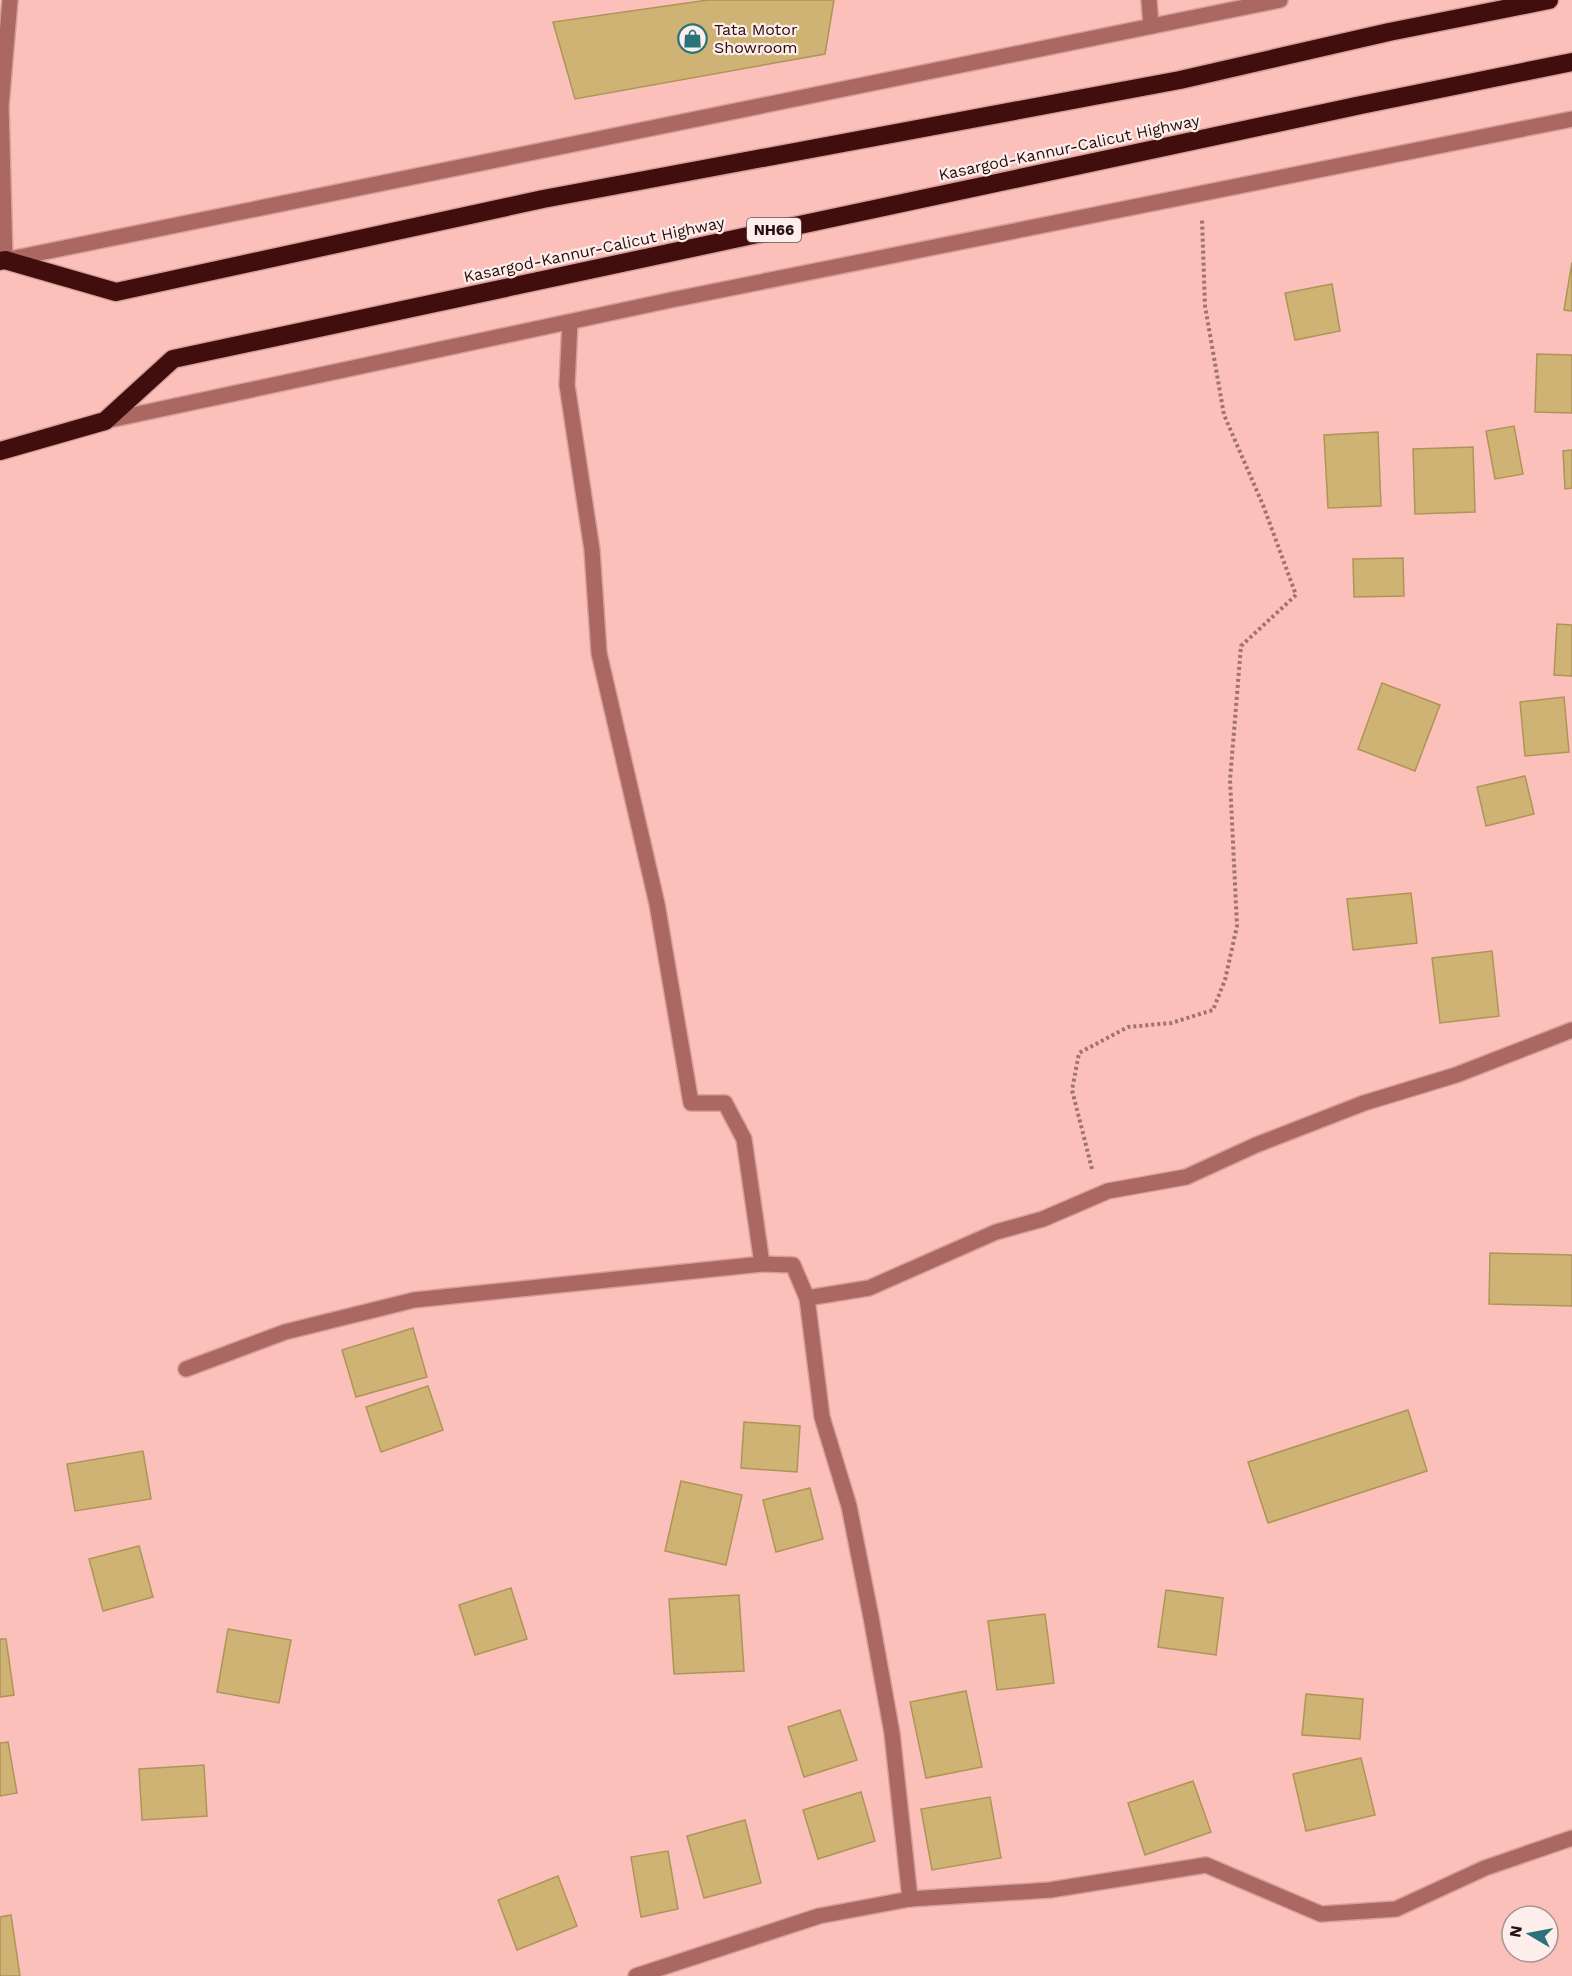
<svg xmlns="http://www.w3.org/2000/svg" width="1572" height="1976" font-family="'Work Sans',sans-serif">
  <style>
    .building { fill: #ceb375; stroke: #af9458; stroke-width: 1.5 }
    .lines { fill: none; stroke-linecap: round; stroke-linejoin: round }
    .minor-casing { stroke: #d5a09b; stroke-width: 18 }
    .highway-casing { stroke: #d5a09b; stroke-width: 21 }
    .path { stroke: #a0736f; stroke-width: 4; stroke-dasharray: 3 3; stroke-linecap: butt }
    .minor { stroke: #ab6761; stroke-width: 15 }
    .highway { stroke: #410e0d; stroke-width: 18 }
    .labels { text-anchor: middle; stroke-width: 4.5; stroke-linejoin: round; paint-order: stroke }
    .shield { fill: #fdeeec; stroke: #67514f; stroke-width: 1.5 }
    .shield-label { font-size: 15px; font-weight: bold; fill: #270e0c }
    .poi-label { font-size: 16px; fill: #270e0c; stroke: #fdeeec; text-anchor: start }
    .street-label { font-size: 16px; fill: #270e0c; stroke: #fdeeec }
  </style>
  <rect width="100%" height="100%" fill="#fbc0ba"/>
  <g class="building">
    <path d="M708,0H834L825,54L575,99L553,22Z"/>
    <path d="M1572,262V311L1564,310Z"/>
    <path d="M1332,284L1340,331L1295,340L1285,293Z"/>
    <path d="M1537,354L1572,355V413L1535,412Z"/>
    <path d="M1514,426L1523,474L1495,479L1486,431Z"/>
    <path d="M1378,432L1381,506L1328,508L1324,435Z"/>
    <path d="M1473,447L1475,512L1415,514L1413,449Z"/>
    <path d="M1572,450V488L1565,489L1563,451Z"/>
    <path d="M1403,558L1404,596L1354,597L1353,559Z"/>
    <path d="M1557,624L1572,625V676L1554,675Z"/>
    <path d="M1382,683L1440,705L1415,771L1358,749Z"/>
    <path d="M1564,697L1569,752L1525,756L1520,702Z"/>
    <path d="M1525,776L1534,814L1486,826L1477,787Z"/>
    <path d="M1411,893L1417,943L1353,950L1347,899Z"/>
    <path d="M1492,951L1499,1016L1440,1023L1432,958Z"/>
    <path d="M1490,1253L1572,1255V1306L1489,1304Z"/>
    <path d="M413,1328L427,1377L356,1397L342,1350Z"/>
    <path d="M428,1386L443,1430L381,1452L366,1407Z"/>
    <path d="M1408,1410L1427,1471L1268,1523L1248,1462Z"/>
    <path d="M744,1422L800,1426L797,1472L741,1468Z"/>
    <path d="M143,1451L151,1499L75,1511L67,1464Z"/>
    <path d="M681,1481L742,1495L726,1565L665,1551Z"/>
    <path d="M810,1488L823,1539L776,1552L763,1500Z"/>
    <path d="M139,1546L153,1597L103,1611L89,1559Z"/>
    <path d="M511,1588L527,1639L475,1655L459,1605Z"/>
    <path d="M1166,1590L1223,1598L1216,1655L1158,1647Z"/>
    <path d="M739,1595L744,1671L674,1674L669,1599Z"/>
    <path d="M1045,1614L1054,1683L997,1690L988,1621Z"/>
    <path d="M228,1629L291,1640L279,1703L217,1692Z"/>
    <path d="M0,1639H6L14,1695L0,1697Z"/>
    <path d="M966,1691L982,1767L926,1778L910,1702Z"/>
    <path d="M1306,1694L1363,1699L1360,1739L1302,1735Z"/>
    <path d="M840,1710L857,1760L804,1777L788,1727Z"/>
    <path d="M8,1742L17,1793L0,1796V1743Z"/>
    <path d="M1361,1758L1375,1815L1306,1831L1293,1774Z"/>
    <path d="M204,1765L207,1816L142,1820L139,1769Z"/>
    <path d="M1193,1781L1211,1832L1145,1855L1128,1803Z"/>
    <path d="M861,1792L875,1841L818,1859L803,1810Z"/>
    <path d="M990,1797L1001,1858L932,1870L921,1809Z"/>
    <path d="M745,1820L761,1883L704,1898L687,1836Z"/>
    <path d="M668,1851L678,1909L641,1917L631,1857Z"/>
    <path d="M558,1876L577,1926L517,1950L498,1900Z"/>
    <path d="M11,1915L20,1976H0V1917Z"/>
  </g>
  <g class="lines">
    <defs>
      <g id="minor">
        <path d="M10,0L1,106L5,260L1280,0"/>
        <path d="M1149,0L1151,26"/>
        <path d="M570,322L567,385L592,550L599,653L657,904L691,1103H725L744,1139L762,1264L793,1265L807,1298L822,1417L849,1506L871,1617L892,1733L910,1899"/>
        <path d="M105,421L671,300L1572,119"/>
        <path d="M807,1298L869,1288L996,1232L1043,1219L1108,1191L1186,1177L1256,1145L1364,1103L1456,1075L1572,1030"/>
        <path d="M186,1369L285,1332L414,1300L762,1264"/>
        <path d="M636,1976L819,1916L910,1899L1050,1890L1206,1865L1321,1914L1396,1909L1485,1868L1572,1838"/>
      </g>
      <g id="highway">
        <path d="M0,261L5,260L116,292L543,199L1180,80L1389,32L1549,0"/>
        <path d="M0,451L105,421L173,359L1361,105L1572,62"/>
      </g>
    </defs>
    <use href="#minor" class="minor-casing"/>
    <use href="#highway" class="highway-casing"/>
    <path class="path" d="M1092,1169L1072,1090L1079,1053L1128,1027L1171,1023L1213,1010L1225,980L1237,926L1230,780L1241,646L1296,595L1263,505L1224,415L1205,306L1202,219"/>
    <use href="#minor" class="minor"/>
    <use href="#highway" class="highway"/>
  </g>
  <defs>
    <symbol id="shop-ring" viewBox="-11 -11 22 22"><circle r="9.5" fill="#fdeeec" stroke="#2a737b" stroke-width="1.5"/><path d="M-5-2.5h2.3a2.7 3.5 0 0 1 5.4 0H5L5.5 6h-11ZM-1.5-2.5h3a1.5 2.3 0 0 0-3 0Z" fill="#2a737b"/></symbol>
  </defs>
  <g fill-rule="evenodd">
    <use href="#shop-ring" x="676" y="22" width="33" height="33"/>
  </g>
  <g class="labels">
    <rect class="shield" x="747" y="218" width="54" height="24" rx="4.5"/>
    <g class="shield-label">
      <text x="774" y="235">NH66</text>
    </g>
    <g class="poi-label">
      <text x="714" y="35">Tata Motor<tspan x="714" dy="18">Showroom</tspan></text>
    </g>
    <g class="street-label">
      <text transform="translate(1069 147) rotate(-12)" y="6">Kasargod-Kannur-Calicut Highway</text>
      <text transform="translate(594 249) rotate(-12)" y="6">Kasargod-Kannur-Calicut Highway</text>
    </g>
  </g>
  <g transform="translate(1530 1934) rotate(280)"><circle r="28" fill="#fdeeec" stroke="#a79492" stroke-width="1.5"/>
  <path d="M0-4.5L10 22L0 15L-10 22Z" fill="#2a737b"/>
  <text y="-9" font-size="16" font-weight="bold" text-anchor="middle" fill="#270e0c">N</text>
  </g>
</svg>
